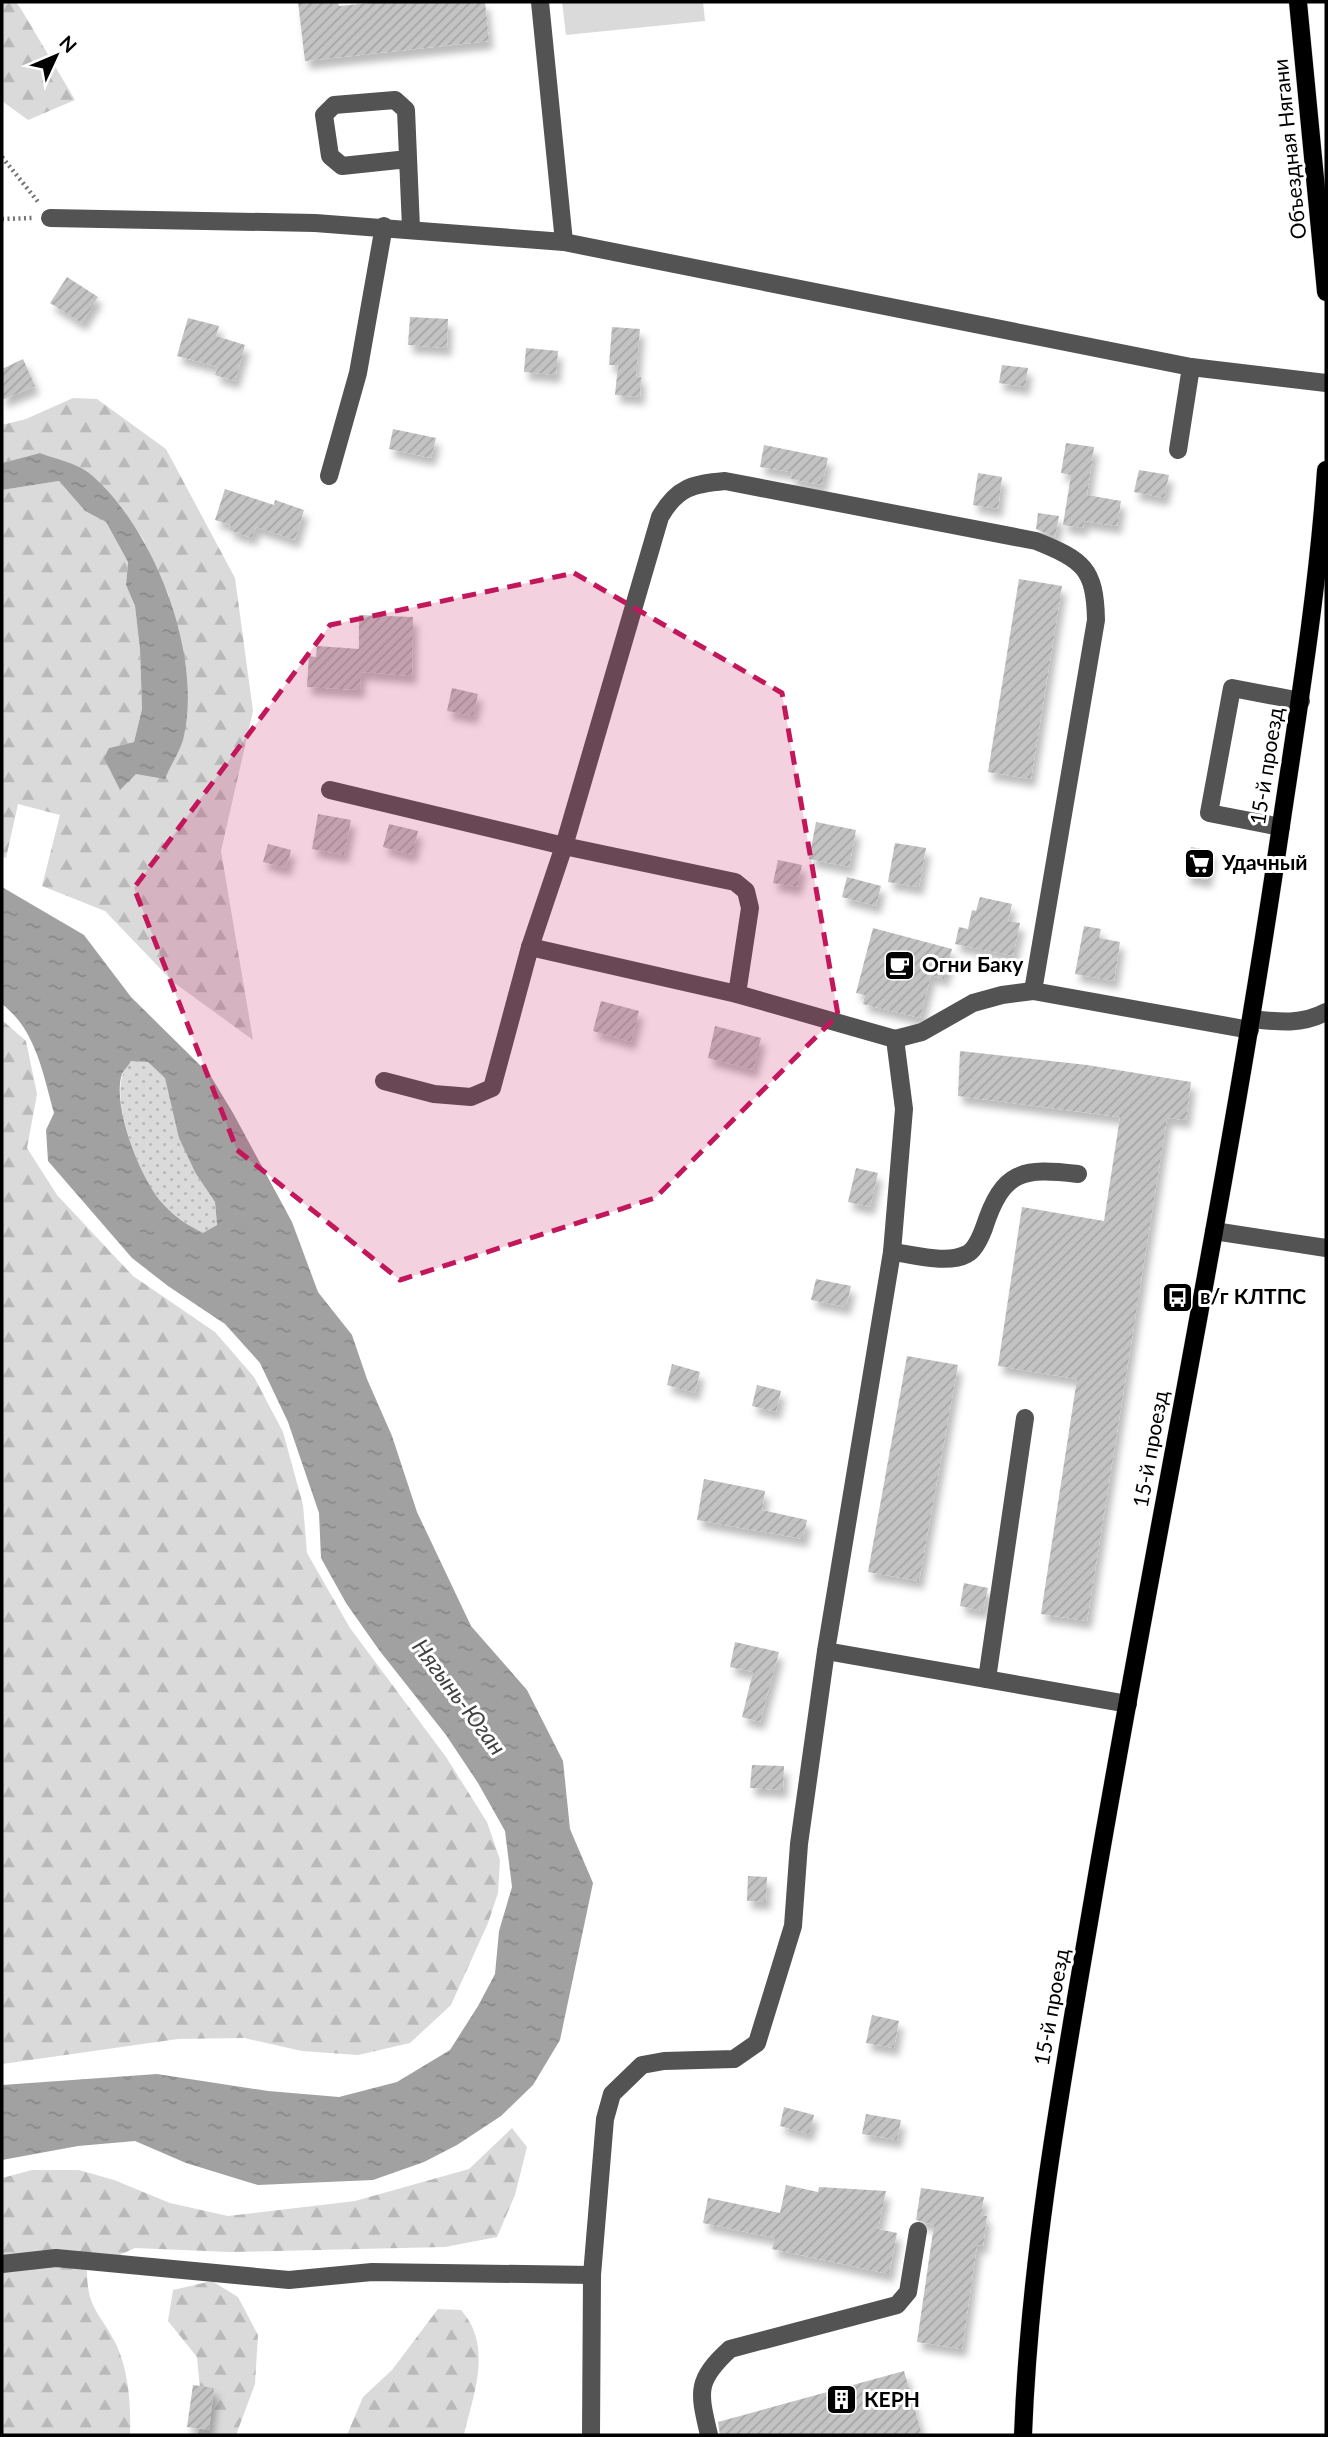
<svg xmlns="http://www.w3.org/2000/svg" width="1328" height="2437" font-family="Lato,sans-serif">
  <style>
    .grass { fill: url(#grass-dots) }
    .forest { fill: url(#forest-firs) }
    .pitch { fill: #dadada }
    .water { fill: url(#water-ripples); fill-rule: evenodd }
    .building { fill: url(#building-hatch); filter: url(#shadow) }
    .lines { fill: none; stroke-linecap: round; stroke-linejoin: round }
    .major-casing { stroke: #dbdbdb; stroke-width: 19 }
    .path { stroke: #757575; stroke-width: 4.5; stroke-dasharray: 2 3.5; stroke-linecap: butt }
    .minor { stroke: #535353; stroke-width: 18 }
    .major { stroke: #000; stroke-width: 18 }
    .marked { fill: #c2185b; fill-opacity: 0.2; stroke: #c2185b; stroke-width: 5; stroke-dasharray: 14 9; stroke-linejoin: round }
    .labels { text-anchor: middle; stroke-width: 6; stroke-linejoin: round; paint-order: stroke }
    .street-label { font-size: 21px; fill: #000; stroke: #fff }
    .poi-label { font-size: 21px; font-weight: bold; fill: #000; stroke: #fff; text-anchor: start }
    .water-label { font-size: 23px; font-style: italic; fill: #424242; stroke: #fff }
  </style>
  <defs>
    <pattern id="grass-dots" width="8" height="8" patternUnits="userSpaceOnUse" patternTransform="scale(1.75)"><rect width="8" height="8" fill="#dadada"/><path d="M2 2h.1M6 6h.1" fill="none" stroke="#b9b9b9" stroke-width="1.8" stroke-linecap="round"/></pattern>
    <pattern id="forest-firs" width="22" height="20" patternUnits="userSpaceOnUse" patternTransform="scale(1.75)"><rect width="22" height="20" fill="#dadada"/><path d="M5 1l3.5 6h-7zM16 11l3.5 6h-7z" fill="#b9b9b9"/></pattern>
    <pattern id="water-ripples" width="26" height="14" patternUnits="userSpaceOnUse" patternTransform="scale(1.75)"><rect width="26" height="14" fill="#a1a1a1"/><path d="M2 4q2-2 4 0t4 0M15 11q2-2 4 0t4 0" fill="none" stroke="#898989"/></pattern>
    <pattern id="building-hatch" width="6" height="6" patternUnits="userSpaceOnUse" patternTransform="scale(1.75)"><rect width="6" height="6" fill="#c3c3c3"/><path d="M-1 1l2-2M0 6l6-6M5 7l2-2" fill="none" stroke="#a6a6a6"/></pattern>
    <filter id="shadow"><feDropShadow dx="4.5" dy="8" stdDeviation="3.5" flood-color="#0004"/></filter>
  </defs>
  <rect width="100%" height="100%" fill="#fff"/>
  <path class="grass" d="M132,1060L148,1062L165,1077L196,1174L215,1202L217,1225L203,1234C189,1225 175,1217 164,1205C142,1183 111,1104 123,1074C124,1069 129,1065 132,1060Z"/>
  <g class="forest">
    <path d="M2,2H16L21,9L75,100L28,120L2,101Z"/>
    <path d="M73,398L97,399L166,449L235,578L253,711L221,851L253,1040L173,982L105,911L42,886L60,815L18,804L6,858L2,856V490L59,481L85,511L106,522L128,562L126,585L135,606L140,650L142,709L134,742L109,748L121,789L136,773L169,596L143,539L115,500L87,472L40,453L2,463V425L26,419Z"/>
    <path d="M2,1020L26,1041L37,1094L27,1148L57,1195L133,1276L215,1332L254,1377L283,1432L303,1505L307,1553L350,1628L446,1757L487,1822L500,1860L498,1893L488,1923L451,2005L410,2043L358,2055L302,2051L244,2038L178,2039L2,2064Z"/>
    <path d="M512,2128L527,2147L515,2195L497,2237L445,2247L230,2252L135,2248L87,2270C87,2310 100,2312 116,2344C129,2372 131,2406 130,2435H2V2178L32,2170H79L114,2180L170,2203L228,2216L355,2201L469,2169Z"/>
    <path d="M212,2281L238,2297L258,2335L255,2384L236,2435H197L203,2422L197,2357L168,2321L173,2290Z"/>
    <path d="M438,2309L461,2310C493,2346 474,2393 464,2435H347L363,2397L392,2370Z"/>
  </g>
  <path class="pitch" d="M562,2H703L705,21L566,35Z"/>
  <g class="water">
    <path d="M40,453C55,459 76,463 89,473C154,527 204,656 183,740C179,753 170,766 165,779L136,774L120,790L104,758L109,748L134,742L142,709L140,650L135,606L126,585L128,562L106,522L85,511L59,481L2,490V463Z"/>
    <path d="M2,887L84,935L131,997L210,1075L233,1113L292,1222L318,1292L352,1335L367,1379L392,1436L417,1512L471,1626L527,1690L563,1761L570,1829L593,1883L560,2040L533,2085L501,2116L457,2145L424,2162L373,2180L258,2185L186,2163L135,2141L78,2146L2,2160V2085L157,2074L268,2091L339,2097L397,2082L450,2050L478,2006L495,1974L499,1931L512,1887L505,1831L478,1783L446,1735L379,1650L346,1603L321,1558L319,1513L288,1422L260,1363L225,1324L168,1286L132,1258L48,1161L46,1130L54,1113C43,1074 36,1030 2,1004ZM131,1061L148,1062L165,1078L179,1138L196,1174L215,1202L217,1225L203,1233C189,1226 175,1217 164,1205C142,1183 111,1105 122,1074C124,1070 129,1065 131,1061Z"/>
  </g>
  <g class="building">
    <path d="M298,2H338L339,6L379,2H485L489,41L305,61Z"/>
    <path d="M67,277L98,297L82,323L50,303Z"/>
    <path d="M410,317L448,319L447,348L408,345Z"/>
    <path d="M188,318L219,326L216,336L245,345L235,381L215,375L218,367L177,356Z"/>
    <path d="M612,327L640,329L636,376L641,377L640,397L615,395L618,365H609Z"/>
    <path d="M526,348L558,351L556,375L524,372Z"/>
    <path d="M23,359L35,386L2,400V369Z"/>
    <path d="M1002,365L1028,368L1025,387L999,383Z"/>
    <path d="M393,429L436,438L431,458L389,449Z"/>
    <path d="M1066,443L1094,447L1087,495L1121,501L1117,526L1084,521L1083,528L1063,525L1071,475L1061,473Z"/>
    <path d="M764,445L828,458L822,485L791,479L792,472L760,467Z"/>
    <path d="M1139,470L1169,475L1164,498L1134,492Z"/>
    <path d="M978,473L1002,477L998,509L973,505Z"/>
    <path d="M225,489L274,505L275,500L304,510L295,540L256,527L252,538L229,530L231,525L215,520Z"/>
    <path d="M1038,513L1059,516L1055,537L1036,529Z"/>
    <path d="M1019,579L1062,586L1031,779L988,772Z"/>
    <path d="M359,615L413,617L412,676L361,672L360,690L307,687L309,656L316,657L317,646L359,649Z"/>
    <path d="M452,688L478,694L473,716L447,711Z"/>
    <path d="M318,814L351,820L344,855L312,849Z"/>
    <path d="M816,822L856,830L849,867L809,859Z"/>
    <path d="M389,824L418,831L412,855L383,847Z"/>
    <path d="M895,843L926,848L919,887L888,882Z"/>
    <path d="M268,844L291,850L286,868L263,862Z"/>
    <path d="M1191,847L1212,851L1207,880L1185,876Z"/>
    <path d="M778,860L802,865L797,887L773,883Z"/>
    <path d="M847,877L881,886L876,906L842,897Z"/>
    <path d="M980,897L1012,904L1008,921L1020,923L1013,956L955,944L959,927L968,929L972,910L976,911Z"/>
    <path d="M1084,926L1101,929L1099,938L1120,942L1114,981L1075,974Z"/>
    <path d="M873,928L952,949L944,979L931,975L920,1018L863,1004L865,995L856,993Z"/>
    <path d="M601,1001L639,1011L631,1042L593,1031Z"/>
    <path d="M715,1026L761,1038L753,1070L708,1058Z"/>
    <path d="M960,1051L1087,1065L1191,1082L1186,1120L1167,1118L1087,1621L1041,1614L1077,1379L998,1366L1022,1207L1104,1221L1120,1117L958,1096Z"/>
    <path d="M856,1168L878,1173L870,1207L848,1202Z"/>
    <path d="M816,1279L851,1286L846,1307L811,1300Z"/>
    <path d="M907,1356L958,1365L919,1581L868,1572Z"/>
    <path d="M672,1364L700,1372L695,1393L667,1385Z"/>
    <path d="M757,1385L781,1391L776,1412L752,1406Z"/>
    <path d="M704,1479L765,1491L762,1510L807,1520L803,1539L697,1520Z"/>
    <path d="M964,1583L988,1588L983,1611L960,1606Z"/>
    <path d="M735,1642L779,1652L760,1722L742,1717L753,1672L730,1667Z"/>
    <path d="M752,1765L784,1766L783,1790L750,1788Z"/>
    <path d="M748,1876L767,1877L766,1902L747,1901Z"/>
    <path d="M872,2015L899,2021L894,2048L866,2043Z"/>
    <path d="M784,2107L814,2115L809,2134L780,2126Z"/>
    <path d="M866,2114L901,2120L897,2140L862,2134Z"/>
    <path d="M786,2185L818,2192L819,2187L886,2191L878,2229L897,2233L889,2274L772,2249L775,2238L703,2223L708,2198L780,2213Z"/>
    <path d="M921,2188L984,2197L981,2215L987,2216L983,2246L977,2245L962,2349L917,2342L934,2225L916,2220Z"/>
    <path d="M904,2371L922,2435H720L718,2422Z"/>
    <path d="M193,2385L214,2388L209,2430L187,2427Z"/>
  </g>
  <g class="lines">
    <defs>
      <g id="major">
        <path d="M1298,2L1326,292"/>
        <path d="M1023,2435C1030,2248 1065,2065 1096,1881C1154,1542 1224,1206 1275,866C1294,735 1317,603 1326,470"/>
      </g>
    </defs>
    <use href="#major" class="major-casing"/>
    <g class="path">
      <path d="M2,157L39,203"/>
      <path d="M2,219L32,218"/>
    </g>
    <g class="minor">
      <path d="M540,2L564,242"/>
      <path d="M408,159L342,166L330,156L324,115L334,105L395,100L406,110L411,228"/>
      <path d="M50,218L315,223L564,242L1191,367L1326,383"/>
      <path d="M1178,450L1191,367"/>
      <path d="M329,476L358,373L384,226"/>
      <path d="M330,790L564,846L735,882L746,891L750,908L737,994"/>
      <path d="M1281,827L1209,813L1232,688L1301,701"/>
      <path d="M1252,1019C1278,1022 1302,1025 1326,1012"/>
      <path d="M895,1039L922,1032L973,1003L1002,995L1033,991"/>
      <path d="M384,1081L434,1094L471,1097L492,1088L530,947"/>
      <path d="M1214,1231L1326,1248"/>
      <path d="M892,1252C912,1254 947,1265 967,1254C975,1250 981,1236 984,1228C1003,1169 1023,1168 1078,1174"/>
      <path d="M987,1679L1025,1418"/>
      <path d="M1128,1704L826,1651L892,1252L904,1109L895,1039L737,994L530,947L564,846L660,517C677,487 693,484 725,481L1036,541C1083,560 1095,568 1096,620L1033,991L1250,1030"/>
      <path d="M2,2264L56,2258L289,2280L372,2272L592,2275"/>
      <path d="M591,2435L592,2275L605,2119L612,2094L642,2065L664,2061L734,2059L757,2043L793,1926L799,1844L826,1651"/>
      <path d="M709,2435C699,2392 695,2381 730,2349L897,2305L908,2292L918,2231"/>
    </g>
    <use href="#major" class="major"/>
  </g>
  <path class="marked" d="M574,573L782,693L838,1015L655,1198L400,1280L237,1150L134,888L330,625Z"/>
  <defs>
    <symbol id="supermarket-square" viewBox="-11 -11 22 22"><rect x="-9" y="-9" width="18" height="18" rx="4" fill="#000" stroke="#fff"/><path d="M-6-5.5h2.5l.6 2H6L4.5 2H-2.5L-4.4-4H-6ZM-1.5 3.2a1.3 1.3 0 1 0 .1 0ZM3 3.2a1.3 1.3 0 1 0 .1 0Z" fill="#fff"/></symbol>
    <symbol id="cafe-square" viewBox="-11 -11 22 22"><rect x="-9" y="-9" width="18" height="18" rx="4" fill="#000" stroke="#fff"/><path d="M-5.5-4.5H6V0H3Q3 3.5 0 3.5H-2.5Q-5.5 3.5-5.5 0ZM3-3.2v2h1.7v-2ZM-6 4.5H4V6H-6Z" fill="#fff"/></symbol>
    <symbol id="bus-square" viewBox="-11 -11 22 22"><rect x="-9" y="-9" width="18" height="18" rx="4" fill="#000" stroke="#fff"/><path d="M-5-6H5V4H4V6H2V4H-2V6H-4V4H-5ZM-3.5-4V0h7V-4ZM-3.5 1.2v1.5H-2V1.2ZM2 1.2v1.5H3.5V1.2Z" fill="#fff"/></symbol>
    <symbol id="building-square" viewBox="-11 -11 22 22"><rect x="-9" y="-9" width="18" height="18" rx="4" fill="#000" stroke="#fff"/><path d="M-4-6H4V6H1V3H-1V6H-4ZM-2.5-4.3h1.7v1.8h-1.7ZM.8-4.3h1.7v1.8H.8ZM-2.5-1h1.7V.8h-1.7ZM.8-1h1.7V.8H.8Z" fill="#fff"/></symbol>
  </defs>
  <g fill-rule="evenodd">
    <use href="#supermarket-square" x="1182" y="846" width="35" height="35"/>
    <use href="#cafe-square" x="882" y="948" width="35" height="35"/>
    <use href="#bus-square" x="1160" y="1280" width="35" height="35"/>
    <use href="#building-square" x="824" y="2382" width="35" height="35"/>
  </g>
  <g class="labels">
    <g class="street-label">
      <text transform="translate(1290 149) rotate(-96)" y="7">Объездная Нягани</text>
      <text transform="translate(1267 766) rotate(-81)" y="7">15-й проезд</text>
      <text transform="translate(1151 1449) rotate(-80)" y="7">15-й проезд</text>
      <text transform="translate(1052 2007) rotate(-80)" y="7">15-й проезд</text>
    </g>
    <g class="poi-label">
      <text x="1222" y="870">Удачный</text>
      <text x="922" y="972">Огни Баку</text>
      <text x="1200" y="1304">в/г КЛТПС</text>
      <text x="864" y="2407">КЕРН</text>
    </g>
    <g class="water-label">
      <text transform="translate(459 1697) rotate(53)" y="8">Нягынь-Юган</text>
    </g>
  </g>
  <rect width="1328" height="2437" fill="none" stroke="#000000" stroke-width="7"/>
  <g transform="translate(56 56) rotate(46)" stroke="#ffffff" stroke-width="5" paint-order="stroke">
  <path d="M0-5L12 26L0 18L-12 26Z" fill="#000000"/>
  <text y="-10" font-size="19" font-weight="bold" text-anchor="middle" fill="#000000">N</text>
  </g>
</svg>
